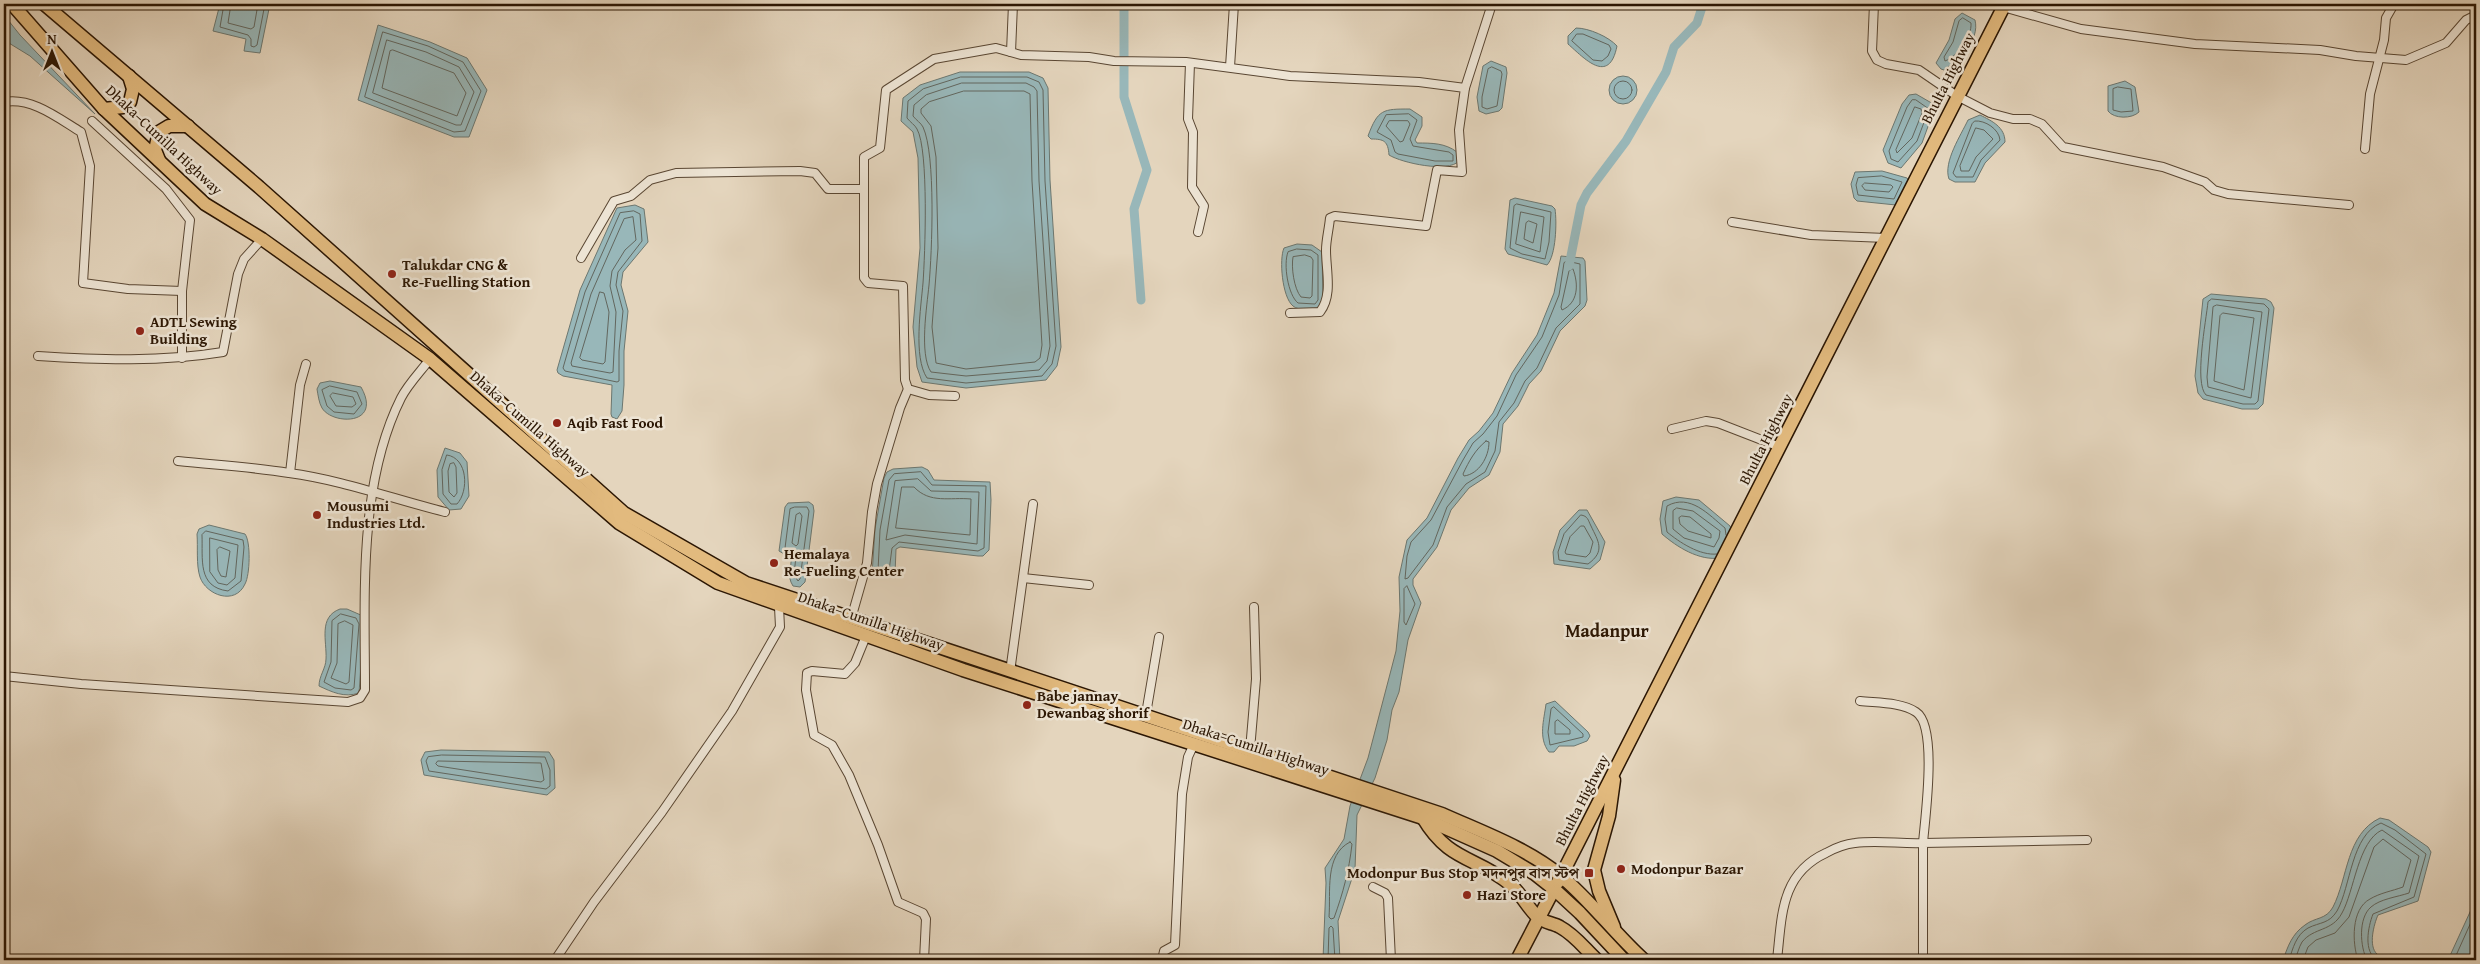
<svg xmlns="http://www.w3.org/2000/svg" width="2480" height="964" font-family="'Gentium Book Plus','Noto Serif Bengali',serif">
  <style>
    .water { fill: #98b7b9; stroke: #6c7770 }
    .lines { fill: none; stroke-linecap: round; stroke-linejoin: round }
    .shore { stroke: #62665e; stroke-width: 1 }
    .canal { stroke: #98b7b9; stroke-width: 9 }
    .minor-casing { stroke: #594632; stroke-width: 10 }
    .primary-casing { stroke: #2b1603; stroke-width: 15 }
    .trunk-casing { stroke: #2b1603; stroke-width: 15 }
    .minor { stroke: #ede4d4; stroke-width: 8 }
    .primary { stroke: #e2ba7e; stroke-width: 12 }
    .trunk { stroke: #e2ba7e; stroke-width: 12 }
    .poi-dot { fill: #8f2418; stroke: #ede4d4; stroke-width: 2 }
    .labels { text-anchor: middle; stroke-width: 5; stroke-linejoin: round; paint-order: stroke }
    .street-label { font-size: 15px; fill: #2b1603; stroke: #ede4d4 }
    .poi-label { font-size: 15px; font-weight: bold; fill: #2b1603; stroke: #ede4d4; text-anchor: start }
    .quarter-label { font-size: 18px; font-weight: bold; fill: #2b1603; stroke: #ede4d4 }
  </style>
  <rect width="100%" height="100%" fill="#e4d5bd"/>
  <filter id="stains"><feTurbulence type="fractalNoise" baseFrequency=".004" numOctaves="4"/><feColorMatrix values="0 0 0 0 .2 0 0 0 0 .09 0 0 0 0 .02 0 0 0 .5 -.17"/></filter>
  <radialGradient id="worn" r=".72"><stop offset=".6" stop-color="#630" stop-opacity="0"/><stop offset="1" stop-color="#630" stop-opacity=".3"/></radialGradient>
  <g class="water">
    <path d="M220,4H270L260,53L244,51L246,39L213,31Z"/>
    <path d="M1962,13L1975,20C1980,41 1959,58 1944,70L1941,69L1936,63L1949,40L1955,19Z"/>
    <path d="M4,15L20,35L95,114L30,56L4,40Z"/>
    <path d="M378,25L430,42L467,58L487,90L469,137H454L358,100Z"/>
    <path d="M1576,28C1589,28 1609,37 1617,46C1609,86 1584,58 1568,44V36Z"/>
    <path d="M1491,61L1506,67L1507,73L1502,108L1499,111L1486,114L1479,111L1477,97L1483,66Z"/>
    <path d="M960,72H1029L1043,78L1048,88L1050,180L1061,347L1057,366L1046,380L966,388L922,382L917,367L913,327L920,248L918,158L913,132L901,121L903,98L920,85Z"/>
    <circle cx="1623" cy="90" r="14"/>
    <path d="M2125,81L2135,87L2139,112C2132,119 2114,119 2108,111V86Z"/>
    <path d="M1916,94L1935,105L1934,110L1922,143L1901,168L1888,163L1883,150L1902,104L1909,95Z"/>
    <path d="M1410,109L1422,117V126L1415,140L1417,143C1432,143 1445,143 1457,152L1459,161C1448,173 1402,163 1389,155C1388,141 1384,139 1371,139L1368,136C1378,109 1383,109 1410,109Z"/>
    <path d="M1980,115C1992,121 2005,127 2005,142L1985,163L1975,182H1955L1949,179C1943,162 1961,135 1968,120Z"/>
    <path d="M1882,171L1907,178L1909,181L1896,205L1857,201L1854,198L1851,184L1855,172Z"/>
    <path d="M1515,198L1552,206L1555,209C1557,222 1556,256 1547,265L1508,254L1505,249L1510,200Z"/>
    <path d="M635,205L644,209L648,242L623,272L621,285L628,311L624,351V385L622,411L617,419L612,417L611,414L612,385L563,376L558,373L557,370L580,290L616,210L617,208Z"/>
    <path d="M1297,244L1312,245L1322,252L1323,301L1317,308C1310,309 1299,311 1293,306C1282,297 1279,259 1284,248Z"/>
    <path d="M1561,256L1583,258L1585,261L1587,300L1585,306L1560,331L1541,371L1529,384L1518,406L1503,424L1500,452L1489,475L1469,488L1451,510L1437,547L1413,579V585L1421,603L1408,640L1399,692L1392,710L1387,740L1375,778L1357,815L1355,869L1338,921L1340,960H1323L1326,883L1325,868L1344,839L1350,806L1368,758L1390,674L1396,651L1400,611L1399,577L1407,540L1427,518L1458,458L1469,440L1479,431L1493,413L1512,373L1537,335L1554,293Z"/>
    <path d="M2211,294L2266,299L2271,302L2274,308L2263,404L2258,409H2242L2203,399L2198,393L2195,376L2203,299Z"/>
    <path d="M330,381L361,387C383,426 332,425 322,408C319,403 318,395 317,389L320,383Z"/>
    <path d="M445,448L460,453L467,462L469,496L461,509L449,510L438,497L437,470Z"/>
    <path d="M922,467L928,470L934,480L990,482L991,500L989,550L983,556H978L900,547L896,549L895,575L884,577L872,575L875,529L884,478L887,472L893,469Z"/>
    <path d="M1676,497L1699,500L1730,526L1732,532L1720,558C1699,561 1677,547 1662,534L1660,519L1663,501Z"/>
    <path d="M809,502L813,505L814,511L805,582L800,587L793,586C786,575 792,568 791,558L779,551L785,507L788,503Z"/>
    <path d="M1579,510H1587L1605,542L1600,560L1590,569L1554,564L1553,552L1560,530Z"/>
    <path d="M209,525L245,534C251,542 250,575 245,584C235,606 206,595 200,577C196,565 198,547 197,534L199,529Z"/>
    <path d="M340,609H347L363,616L364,623L359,693C344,698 332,692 319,686C319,676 326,668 326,659C327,641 318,617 340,609Z"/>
    <path d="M1555,701L1588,732L1590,736L1587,741L1574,746H1559L1554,752H1549C1538,738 1544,720 1546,704Z"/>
    <path d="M441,750L549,752L554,760L555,788L547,795L424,775L421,760L425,752Z"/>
    <path d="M2380,818L2389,820L2428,847L2431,852L2418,901L2378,915C2374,924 2368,946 2377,954C2379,957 2384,958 2387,960H2283C2288,946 2292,934 2305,925C2315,917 2326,920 2333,907C2348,878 2346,834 2380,818Z"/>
    <path d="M2476,899V960H2448Z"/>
  </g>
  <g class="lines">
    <g class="shore">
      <path d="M224,4L220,27L248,35L251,39V46L254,47L257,45L265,4"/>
      <path d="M231,4L228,23L251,29L254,27L258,4"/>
      <path d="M1963,18L1971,23C1972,37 1958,56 1945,61L1944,57L1953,42L1959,21Z"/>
      <path d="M383,32L428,46L463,62L481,91L465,131L454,132L365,97Z"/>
      <path d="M1577,34H1583L1609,45L1611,49L1608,56L1602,61L1593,60L1572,41Z"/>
      <path d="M387,40L426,52L459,67L474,92L461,125H456L373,93Z"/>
      <path d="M393,50L454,73L466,93L457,116L382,88L390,51Z"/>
      <path d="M1492,67L1501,71L1502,74L1497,106L1487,109L1482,107V97L1488,69Z"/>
      <path d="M961,77H1027L1039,82L1043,90L1045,181L1056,346L1052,364L1042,376L966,383L927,378C913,357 921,307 923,283C925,256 929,150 917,129C915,125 910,122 907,118L908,101L923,89Z"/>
      <circle cx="1623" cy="90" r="9"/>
      <path d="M962,83H1026L1034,87L1037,91L1039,181L1050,346L1047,361L1039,370L966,376L931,372C919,354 927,306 929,285C932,252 936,155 923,127C921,123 916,120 913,116L914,105L926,95Z"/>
      <path d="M2118,87L2131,89L2133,111L2121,112L2113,110V89Z"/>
      <path d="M964,91H1024L1030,94L1032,181L1042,345L1040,358L1035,362L966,369L936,363L932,327L938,248L936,157L931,126L921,113V109L929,102Z"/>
      <path d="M1916,100L1929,109L1917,141L1898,162L1891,159L1889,151L1907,107L1912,100Z"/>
      <path d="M1915,107L1921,109L1922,113L1912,138L1897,153L1896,150Z"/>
      <path d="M1409,114L1417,120L1410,139L1413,146L1449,152L1453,155V161H1435L1398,154L1395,152L1391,140L1377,132L1386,115Z"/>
      <path d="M1408,121L1410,124L1403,141L1400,142L1386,126L1389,121Z"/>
      <path d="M1975,121C1985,120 1999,129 2000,140L1981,160L1973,177H1956L1953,173L1972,124Z"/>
      <path d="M1976,128L1984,130L1993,139L1976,157L1969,171H1961L1960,166Z"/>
      <path d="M1882,176L1902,182L1894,199L1858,195L1856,185L1858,178Z"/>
      <path d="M1865,183L1891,185L1893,187L1889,192L1865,190L1862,186Z"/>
      <path d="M1517,204L1551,212L1549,242L1545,259L1522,254L1510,248L1514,206Z"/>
      <path d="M634,211L640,214L642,241L618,272L616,285L623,311L619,351V381L617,382L565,371L563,368L585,292L620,213Z"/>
      <path d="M1521,212L1544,217L1540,252L1516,244Z"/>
      <path d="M633,217L636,240L625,250L612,271L610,286L616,312L613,372L610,373L572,366L571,363L591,294L624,219Z"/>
      <path d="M1529,221L1537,224L1533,243L1524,239L1526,223Z"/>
      <path d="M1297,249L1311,250L1318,255V300L1315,304L1298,303C1288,295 1283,264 1288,252Z"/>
      <path d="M1305,255L1311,257L1313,260L1312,296L1310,298L1301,297C1294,289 1291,267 1293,257Z"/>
      <path d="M1567,261L1580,264V304L1556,328L1537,368L1525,381L1514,403L1499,422L1495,451L1485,472L1466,484L1447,507L1433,545L1408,578L1405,579L1407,556L1411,542L1431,520L1463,460L1473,443L1483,434L1497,416L1516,375L1542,337L1559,295L1564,263Z"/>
      <path d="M1573,269C1579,285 1578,303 1562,310L1561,307L1569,271Z"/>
      <path d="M600,292L604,293L609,312L605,362L603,364L582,360L580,358Z"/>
      <path d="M2212,299L2264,304L2269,309L2258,401L2255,404H2243L2206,395C2194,383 2206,321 2208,302Z"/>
      <path d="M2217,305L2262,312L2251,398L2208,387L2207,377L2213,307Z"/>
      <path d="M2223,313L2254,318L2244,390L2214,381L2220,316Z"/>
      <path d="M330,386L357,392L362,404L354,414L334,412L327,406L322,390Z"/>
      <path d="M333,393L353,397L356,404L352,407L336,406L330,396Z"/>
      <path d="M1486,441L1489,442C1489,457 1479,474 1464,476L1463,474C1469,461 1475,450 1486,441Z"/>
      <path d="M447,455C468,458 469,491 457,504H451L443,494L442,470Z"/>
      <path d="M454,463L456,467L457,493L454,497L449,492L448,471L450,464Z"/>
      <path d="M921,472L932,485L986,486L984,548L978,551L899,542L892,548L889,571H878L880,530L889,480L894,474Z"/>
      <path d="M918,479L931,491L979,492L977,544L905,535L886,540L895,481Z"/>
      <path d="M902,487H914C930,504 950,497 971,499L970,535L896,528Z"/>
      <path d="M795,507H807L809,511L800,579L798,581L794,575L796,556L785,548L790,509Z"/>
      <path d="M1677,508L1693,511L1720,531L1719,538L1714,547L1684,538L1673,529V511Z"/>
      <path d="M800,513L802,516L798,544L796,546L792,543L796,515Z"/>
      <path d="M1581,515C1588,516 1588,520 1591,526C1598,541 1606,551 1588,564L1559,560L1558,552L1564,534Z"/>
      <path d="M1682,516L1690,517L1711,534V538L1688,531L1680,524L1679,518Z"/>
      <path d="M1581,526H1584L1593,542L1590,553L1586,557L1566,554L1565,552L1570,537Z"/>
      <path d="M206,531L243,540L244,547L241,581L228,591C197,587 203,559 202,535Z"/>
      <path d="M210,538L238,545L235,578L227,585L218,583L210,572Z"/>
      <path d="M220,547L230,551L226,577L221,576L218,570L217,550Z"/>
      <path d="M1717,554C1700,556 1679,542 1667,532L1665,519L1667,506C1690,493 1709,515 1725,528L1726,535"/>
      <path d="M1407,586L1415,604L1406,625L1404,622V589Z"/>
      <path d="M341,614L356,618L359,624L354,688L351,690L335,688L324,682L331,662L332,621Z"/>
      <path d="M345,621L353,625L349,682L346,684L331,678L337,663L338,624Z"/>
      <path d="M1554,707L1583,734V737L1550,745L1548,732L1551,709Z"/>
      <path d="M1558,720L1570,730V734H1555V722Z"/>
      <path d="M442,755L545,757L550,770V786L546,789L429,771L426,761L428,757Z"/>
      <path d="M438,761L541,763L544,780L541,782L438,766L436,764Z"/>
      <path d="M1350,842L1352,844C1349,871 1343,893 1334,918L1331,919L1329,917C1331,892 1324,855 1350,842Z"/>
      <path d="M1328,960L1329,928L1331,926L1333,928L1335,960"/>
      <path d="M2289,960C2293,948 2296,935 2308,928C2320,922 2329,924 2337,911C2351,886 2351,835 2381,823L2395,830L2426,854L2414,897L2373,914C2368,927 2363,952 2377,960"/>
      <path d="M2295,960C2297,955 2299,947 2302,942C2314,927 2332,932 2342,913C2354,892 2358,841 2382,830L2419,856L2409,893C2397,897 2380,899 2371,907C2358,918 2360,947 2367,960"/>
      <path d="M2303,960L2308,947L2316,940L2335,933L2349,917L2374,847L2383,839L2411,860L2403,887C2392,891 2380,893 2370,899C2351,909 2352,943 2358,960"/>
      <path d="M2454,960L2476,911"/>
    </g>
    <g class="canal">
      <path d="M1124,4V97L1147,170L1134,209L1141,300"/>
      <path d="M1569,266L1581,205L1587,193L1626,141L1666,72L1674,47L1697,23L1703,4"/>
    </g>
    <defs>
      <g id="minor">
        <path d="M1874,4L1872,51L1877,60L1886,64L1919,70L1957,96L1990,113L2013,119H2030L2042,124L2063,147L2163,167L2205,182L2214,190L2228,194L2349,205"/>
        <path d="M2003,7L2081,29L2195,44L2320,50L2356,56L2406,60L2446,43L2466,20L2476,15"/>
        <path d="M1011,52L1013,4"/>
        <path d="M1190,63L1188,119L1193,132L1192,187L1204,206L1198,232"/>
        <path d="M1230,67L1234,4"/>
        <path d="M1465,88L1492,4"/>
        <path d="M4,102C32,97 58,118 81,132L90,166L83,283L128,289L182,291"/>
        <path d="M92,121L166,189L190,220L182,291V358"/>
        <path d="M2365,149L2370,94L2384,40L2386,18L2394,4"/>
        <path d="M1732,222L1811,235L1886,238"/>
        <path d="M581,258L614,201L631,196L650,180L676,173L800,171L815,173L828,189H864"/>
        <path d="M38,356C100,360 162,362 223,352L238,274L244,259L262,239"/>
        <path d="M955,396L929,395L908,389L905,380L903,286L868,283L864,278V157L880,148L886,90L934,59L996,48L1021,55L1089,57L1114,61L1186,62L1290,76L1419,82L1465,88L1459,130L1462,172L1437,170L1426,226L1335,216L1330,218C1329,229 1326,240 1326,250C1326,271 1333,295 1320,312L1290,313"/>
        <path d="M1672,429L1706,421L1718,423L1780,447"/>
        <path d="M178,461C215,465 253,467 289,473C342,480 393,499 445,512"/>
        <path d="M290,473L300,385L306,364"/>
        <path d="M1023,578L1089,585"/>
        <path d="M851,619L867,563L872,512L877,484L900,408L908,389"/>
        <path d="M866,636L855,663L845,674L812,671L807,673L806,690L814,735L832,745L849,775L878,845L898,902L923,913L926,919L924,960"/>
        <path d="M1010,672L1033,504"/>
        <path d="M4,676L81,684L348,702L360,698L365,690C365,596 358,484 401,398C408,384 421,371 430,359"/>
        <path d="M1146,714L1159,637"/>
        <path d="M1250,750L1256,679L1254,607"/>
        <path d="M1373,887L1385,893L1388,898L1391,960"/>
        <path d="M555,960L594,902L662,812L732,711L780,627L779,607"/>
        <path d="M1162,960L1164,951L1175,945L1182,794L1188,757L1194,744"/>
        <path d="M1777,960C1782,917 1780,874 1826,853C1835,848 1844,844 1855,843C1877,840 1901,844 1923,843C1925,818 1938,726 1916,712C1901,702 1877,703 1860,701"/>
        <path d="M1923,960V843L2087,840"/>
      </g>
      <path id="primary" d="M1517,960L1554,889"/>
      <g id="trunk">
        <path d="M12,4L104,109L205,204L262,239L430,359L619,523L718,583L963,670L1423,818L1497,851L1535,874L1554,889L1580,913L1624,960"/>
        <path d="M44,4L259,187L624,513L746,583L1442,814C1482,832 1527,848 1561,876C1591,901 1615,934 1644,960"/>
        <path d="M104,109L123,107L130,102L133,89L129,76"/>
        <path d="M159,160L155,150L159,132L169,126H188"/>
        <path d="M1423,818C1449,862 1475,856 1510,884C1521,893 1531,913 1539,918C1545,923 1554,923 1560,927C1575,935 1585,949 1597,960"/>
        <path d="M1558,882L2005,4"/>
        <path d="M1614,927L1599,891L1594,870L1609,816L1614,780"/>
      </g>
    </defs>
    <use href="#minor" class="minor-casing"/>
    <use href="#primary" class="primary-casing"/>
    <use href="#trunk" class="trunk-casing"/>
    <use href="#minor" class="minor"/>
    <use href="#primary" class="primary"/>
    <use href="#trunk" class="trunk"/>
  </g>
  <g class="poi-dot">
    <circle cx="392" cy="274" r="5"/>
    <circle cx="140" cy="331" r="5"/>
    <circle cx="557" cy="423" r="5"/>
    <circle cx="317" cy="515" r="5"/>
    <circle cx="774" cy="563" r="5"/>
    <circle cx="1027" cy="705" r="5"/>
    <circle cx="1621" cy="869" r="5"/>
    <rect x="1584" y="868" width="10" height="10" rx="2.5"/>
    <circle cx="1467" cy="895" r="5"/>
  </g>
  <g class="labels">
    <g class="street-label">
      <text transform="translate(1948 78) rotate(-63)" y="5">Bhulta Highway</text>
      <text transform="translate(164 140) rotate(43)" y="5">Dhaka–Cumilla Highway</text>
      <text transform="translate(530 424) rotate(41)" y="5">Dhaka–Cumilla Highway</text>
      <text transform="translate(1766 439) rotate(-63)" y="5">Bhulta Highway</text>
      <text transform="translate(871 621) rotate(19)" y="5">Dhaka–Cumilla Highway</text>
      <text transform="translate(1256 747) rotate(18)" y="5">Dhaka–Cumilla Highway</text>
      <text transform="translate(1582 800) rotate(-63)" y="5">Bhulta Highway</text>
    </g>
    <g class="poi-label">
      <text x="402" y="270">Talukdar CNG &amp;<tspan x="402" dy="17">Re-Fuelling Station</tspan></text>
      <text x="150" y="327">ADTL Sewing<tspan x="150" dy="17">Building</tspan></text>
      <text x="567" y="428">Aqib Fast Food</text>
      <text x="327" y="511">Mousumi<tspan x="327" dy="17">Industries Ltd.</tspan></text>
      <text x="784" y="559">Hemalaya<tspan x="784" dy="17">Re-Fueling Center</tspan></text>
      <text x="1037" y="701">Babe jannay<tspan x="1037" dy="17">Dewanbag shorif</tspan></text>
      <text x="1631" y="874">Modonpur Bazar</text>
      <text x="1579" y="878" text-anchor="end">Modonpur Bus Stop মদনপুর বাস স্টপ</text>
      <text x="1477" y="900">Hazi Store</text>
    </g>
    <g class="quarter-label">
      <text x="1607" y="637">Madanpur</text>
    </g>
  </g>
  <rect width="2480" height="964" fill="none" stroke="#e4d5bd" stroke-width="20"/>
  <rect x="5" y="5" width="2470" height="954" fill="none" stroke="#2b1603" stroke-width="2.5"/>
  <rect x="10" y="10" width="2460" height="944" fill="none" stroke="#2b1603"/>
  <g transform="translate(52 52)" stroke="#ede4d4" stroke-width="4" paint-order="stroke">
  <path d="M0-4L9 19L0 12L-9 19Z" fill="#2b1603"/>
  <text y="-8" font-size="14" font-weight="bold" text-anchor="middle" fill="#2b1603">N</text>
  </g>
  <rect width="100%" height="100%" filter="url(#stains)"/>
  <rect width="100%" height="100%" fill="url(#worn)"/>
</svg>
